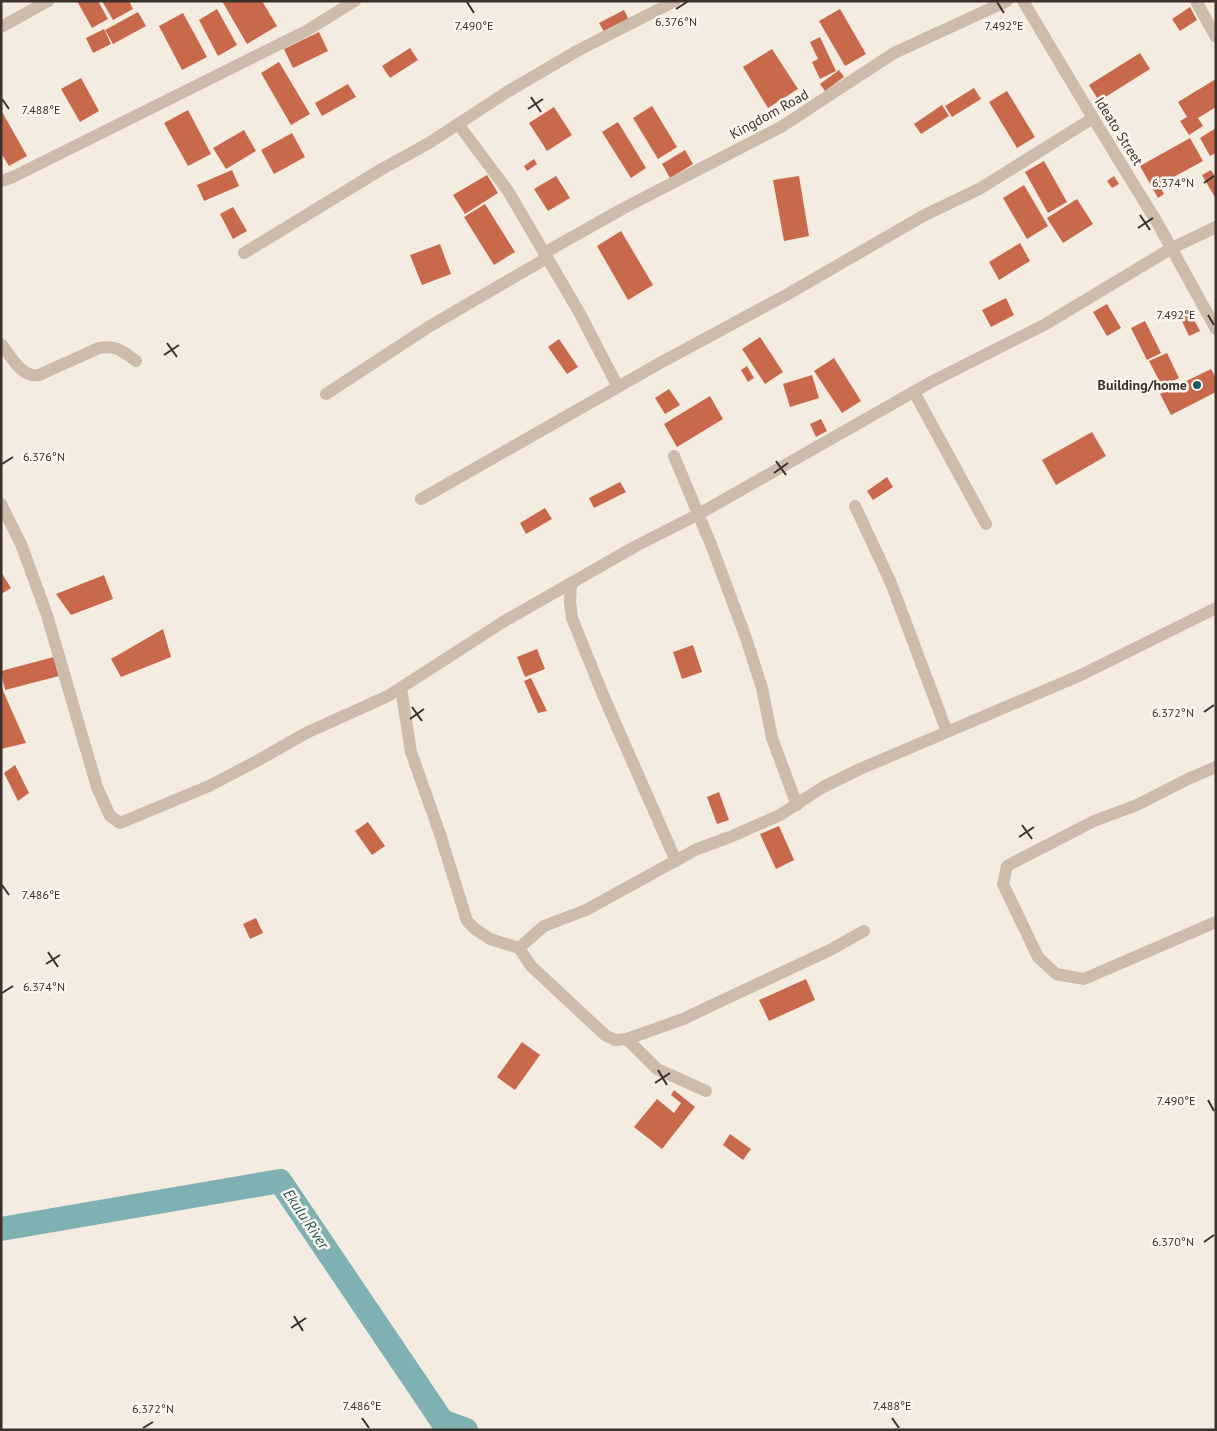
<svg xmlns="http://www.w3.org/2000/svg" width="1217" height="1431" font-family="'PT Sans',sans-serif">
  <style>
    .lines { fill: none; stroke-linecap: round; stroke-linejoin: round }
    .river { stroke: #7fb0b2; stroke-width: 24 }
    .building { fill: #c8694b }
    .minor { stroke: #cdbbac; stroke-width: 12 }
    .ticks { fill: none; stroke: #3b302b; stroke-width: 2 }
    .poi-dot { fill: #1f5a5e; stroke: #fbf5ee; stroke-width: 2 }
    .labels { text-anchor: middle; stroke-width: 5; stroke-linejoin: round; paint-order: stroke }
    .street-label { font-size: 14px; fill: #3b302b; stroke: #fbf5ee }
    .poi-label { font-size: 14px; font-weight: bold; fill: #3b302b; stroke: #fbf5ee; text-anchor: end }
    .water-label { font-size: 15px; font-style: italic; fill: #1f5a5e; stroke: #fbf5ee }
    .ticks-label { font-size: 12px; text-anchor: middle; fill: #3b302b; stroke: #fbf5ee; stroke-width: 5; stroke-linejoin: round; paint-order: stroke }
  </style>
  <rect width="100%" height="100%" fill="#f4ebe1"/>
  <g class="lines">
    <path class="river" d="M1,1229L280,1181L442,1421L466,1430"/>
  </g>
  <g class="building">
    <path d="M77,1H98L108,19L92,28Z"/>
    <path d="M102,1H129L133,9L113,20Z"/>
    <path d="M222,1H262L277,26L247,44Z"/>
    <path d="M1190,7L1197,20L1180,31L1172,19Z"/>
    <path d="M217,9L237,45L218,56L199,20Z"/>
    <path d="M840,9L866,54L845,66L819,21Z"/>
    <path d="M624,10L630,22L606,35L599,23Z"/>
    <path d="M138,12L146,26L113,44L105,30Z"/>
    <path d="M183,13L207,57L182,70L159,26Z"/>
    <path d="M104,29L111,44L93,53L86,38Z"/>
    <path d="M319,32L328,51L293,68L284,49Z"/>
    <path d="M820,37L836,71L820,79L812,62L818,59L810,42Z"/>
    <path d="M410,48L418,60L390,78L382,66Z"/>
    <path d="M772,49L798,89L768,108L743,67Z"/>
    <path d="M1140,53L1150,69L1099,101L1089,85Z"/>
    <path d="M279,62L310,114L291,125L261,73Z"/>
    <path d="M839,70L844,77L825,91L820,84Z"/>
    <path d="M81,78L99,111L80,122L61,89Z"/>
    <path d="M1216,79V107L1198,118L1203,126L1189,135L1180,121L1187,117L1178,102Z"/>
    <path d="M348,84L356,97L322,116L315,103Z"/>
    <path d="M974,88L981,99L952,117L945,106Z"/>
    <path d="M1007,91L1035,137L1017,148L989,102Z"/>
    <path d="M942,105L949,116L921,134L914,124Z"/>
    <path d="M652,106L677,147L658,159L633,118Z"/>
    <path d="M554,107L572,135L547,151L529,123Z"/>
    <path d="M1,110L27,156L9,166L1,153Z"/>
    <path d="M188,110L211,154L188,166L164,123Z"/>
    <path d="M618,122L646,168L631,178L602,132Z"/>
    <path d="M1216,128V153L1210,156L1200,138Z"/>
    <path d="M244,130L256,151L226,169L213,148Z"/>
    <path d="M292,133L305,157L274,174L261,150Z"/>
    <path d="M1190,138L1203,161L1159,185L1164,194L1158,198L1140,166Z"/>
    <path d="M685,150L693,164L670,178L662,164Z"/>
    <path d="M534,159L537,164L527,171L524,166Z"/>
    <path d="M1044,161L1067,202L1048,213L1025,172Z"/>
    <path d="M232,170L239,186L204,201L197,185Z"/>
    <path d="M1211,170L1216,178V199L1202,175Z"/>
    <path d="M487,175L498,193L465,214L453,195Z"/>
    <path d="M556,176L570,198L548,211L534,189Z"/>
    <path d="M799,176L809,236L784,241L773,180Z"/>
    <path d="M1114,176L1119,184L1112,188L1107,181Z"/>
    <path d="M1024,185L1048,226L1027,239L1003,198Z"/>
    <path d="M1077,199L1093,224L1063,243L1047,218Z"/>
    <path d="M485,204L515,252L494,265L464,217Z"/>
    <path d="M233,207L247,231L233,239L220,214Z"/>
    <path d="M621,231L653,285L628,300L597,246Z"/>
    <path d="M1020,243L1030,261L999,280L989,262Z"/>
    <path d="M440,244L451,274L422,285L410,255Z"/>
    <path d="M1006,298L1014,315L991,327L982,310Z"/>
    <path d="M1107,304L1121,328L1107,336L1093,312Z"/>
    <path d="M1189,310L1200,331L1189,336L1179,315Z"/>
    <path d="M1145,321L1161,353L1147,360L1131,328Z"/>
    <path d="M760,337L783,372L765,384L742,349Z"/>
    <path d="M559,339L578,367L567,374L548,347Z"/>
    <path d="M1167,353L1179,378L1162,386L1149,361Z"/>
    <path d="M834,358L861,401L842,413L814,371Z"/>
    <path d="M747,366L754,378L748,382L741,370Z"/>
    <path d="M1211,369L1216,378V392L1171,415L1160,394Z"/>
    <path d="M812,375L819,398L790,407L783,384Z"/>
    <path d="M669,389L680,405L665,414L655,398Z"/>
    <path d="M710,396L723,419L677,447L664,424Z"/>
    <path d="M821,419L827,431L816,437L810,424Z"/>
    <path d="M1092,432L1106,456L1056,485L1042,460Z"/>
    <path d="M887,477L893,487L873,500L867,491Z"/>
    <path d="M620,482L626,492L594,508L589,498Z"/>
    <path d="M545,508L552,519L526,534L520,523Z"/>
    <path d="M1,572L11,588L1,594Z"/>
    <path d="M104,575L113,599L71,615L56,594Z"/>
    <path d="M163,629L171,657L121,677L111,659Z"/>
    <path d="M693,645L702,672L682,679L673,652Z"/>
    <path d="M537,649L545,669L525,677L517,657Z"/>
    <path d="M54,657L59,676L5,690L1,671Z"/>
    <path d="M531,678L547,711L538,713L524,681Z"/>
    <path d="M1,686L26,743L1,749Z"/>
    <path d="M15,765L29,793L18,801L4,773Z"/>
    <path d="M719,792L729,820L717,824L707,797Z"/>
    <path d="M368,822L385,846L372,855L355,831Z"/>
    <path d="M779,826L794,860L776,869L760,834Z"/>
    <path d="M256,918L263,933L250,939L243,924Z"/>
    <path d="M806,979L815,1000L769,1021L759,1000Z"/>
    <path d="M522,1042L540,1055L515,1090L497,1077Z"/>
    <path d="M674,1090L695,1107L662,1149L634,1127L657,1099L674,1113L681,1103L671,1095Z"/>
    <path d="M730,1134L751,1149L743,1160L723,1145Z"/>
  </g>
  <g class="lines">
    <g class="minor">
      <path d="M1023,1L1093,118L1158,224L1216,329"/>
      <path d="M1196,1L1216,37"/>
      <path d="M1,27L48,1"/>
      <path d="M458,124L508,191L579,312L618,387"/>
      <path d="M1,181L13,177L306,31L355,1"/>
      <path d="M244,253L382,169L429,143L507,92L577,51L675,1"/>
      <path d="M544,253L624,208L781,127L894,53L1007,1"/>
      <path d="M1,344C11,356 21,378 39,375L99,348C116,345 122,351 136,361"/>
      <path d="M914,392L986,524"/>
      <path d="M326,394L430,326L547,258"/>
      <path d="M674,456L712,547L746,638L762,688L772,738L797,805"/>
      <path d="M421,499L660,363L788,294L923,216L981,188L1093,118"/>
      <path d="M1,504L21,544L47,615L97,787L110,816L120,823L209,786L257,761L306,733L388,696L503,622L636,546L697,515L931,382L1044,325L1172,248L1216,227"/>
      <path d="M855,506L891,583L947,732"/>
      <path d="M571,583L570,602L572,618L603,695L676,861"/>
      <path d="M401,688L411,752L440,834L467,921L475,929L490,939L519,948L531,966L605,1035L615,1040L627,1039L683,1019L830,950L864,931"/>
      <path d="M1216,767L1188,779L1137,805L1094,821L1007,866L1003,884L1038,957L1056,974L1084,979L1216,922"/>
      <path d="M519,948L544,926L586,910L697,849L730,837L780,815L823,787L860,769L1081,675L1216,608"/>
      <path d="M627,1039L657,1069L706,1091"/>
    </g>
  </g>
  <path class="ticks" d="M467,2L474,13M997,2L1004,13M676,9L687,2M531,97L541,112M2,99L9,109M528,109L543,99M1204,183L1214,176M1140,215L1150,230M1138,228L1153,218M1208,315L1214,325M167,343L177,357M164,355L179,345M776,461L786,475M2,464L13,457M774,473L788,463M412,707L422,721M1204,712L1214,705M410,719L424,709M1022,825L1032,839M1019,837L1034,827M2,885L9,895M48,952L58,967M46,964L60,955M2,993L13,986M658,1070L667,1085M655,1083L670,1073M1208,1100L1214,1111M1204,1242L1214,1235M294,1316L303,1331M291,1328L306,1318M362,1418L369,1428M892,1418L899,1428M143,1428L153,1422"/>
  <circle class="poi-dot" cx="1197" cy="385" r="5"/>
  <g class="labels">
    <g class="street-label">
      <text transform="translate(769 114) rotate(-29)" y="5">Kingdom Road</text>
      <text transform="translate(1119 131) rotate(58)" y="5">Ideato Street</text>
    </g>
    <g class="poi-label">
      <text x="1187" y="390">Building/home</text>
    </g>
    <g class="water-label">
      <text transform="translate(306 1219) rotate(56)" y="5">Ekulu River</text>
    </g>
  </g>
  <g class="ticks-label">
    <text x="676" y="26">6.376°N</text>
    <text x="474" y="30">7.490°E</text>
    <text x="1004" y="30">7.492°E</text>
    <text x="41" y="114">7.488°E</text>
    <text x="1173" y="187">6.374°N</text>
    <text x="1176" y="319">7.492°E</text>
    <text x="44" y="461">6.376°N</text>
    <text x="1173" y="717">6.372°N</text>
    <text x="41" y="899">7.486°E</text>
    <text x="44" y="991">6.374°N</text>
    <text x="1176" y="1105">7.490°E</text>
    <text x="1173" y="1246">6.370°N</text>
    <text x="362" y="1410">7.486°E</text>
    <text x="892" y="1410">7.488°E</text>
    <text x="153" y="1413">6.372°N</text>
  </g>
  <rect width="1217" height="1431" fill="none" stroke="#3b302b" stroke-width="5"/>
</svg>
